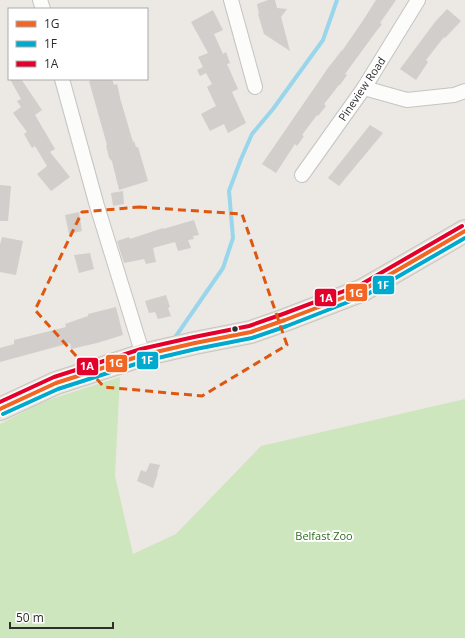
<svg xmlns="http://www.w3.org/2000/svg" width="465" height="638" font-family="'Open Sans',sans-serif">
  <style>
    .green { fill: #cee6be }
    .lines { fill: none; stroke-linecap: round; stroke-linejoin: round }
    .stream { stroke: #99d6ec; stroke-width: 4 }
    .building { fill: #d1cecb }
    .street-casing { stroke: #c5c4c5; stroke-width: 16 }
    .primary-casing { stroke: #c6c5c4; stroke-width: 24 }
    .street { stroke: #fcfcfb; stroke-width: 14 }
    .primary { stroke: #e8e4d6; stroke-width: 22 }
    .bus-1-casing { stroke: #fff; stroke-width: 7 }
    .bus-2-casing { stroke: #fff; stroke-width: 7 }
    .bus-3-casing { stroke: #fff; stroke-width: 7 }
    .bus-1 { stroke: #f26522; stroke-width: 4 }
    .bus-2 { stroke: #00a9ce; stroke-width: 4 }
    .bus-3 { stroke: #e4002b; stroke-width: 4 }
    .marked { fill: none; stroke: #df570e; stroke-width: 3; stroke-dasharray: 8 5; stroke-linejoin: round }
    .bus-dot { fill: #2e2e2e; stroke: #fff; stroke-width: 1.5 }
    .labels { text-anchor: middle; stroke-width: 4; stroke-linejoin: round; paint-order: stroke }
    .street-label { font-size: 11px; fill: #2e2e2e; stroke: #fff }
    .park-label { font-size: 11px; fill: #2c6e1b; stroke: #fff }
    .line-badge { stroke: #fff; stroke-width: 1.5 }
    .badge-label { font-size: 11px; text-anchor: middle; font-weight: bold; fill: #fff }
  </style>
  <rect width="100%" height="100%" fill="#ece8e4"/>
  <path class="green" d="M120,377L115,476L133,554L176,534L261,446L465,399V638H0V424L35,406L54,398Z"/>
  <g class="lines">
    <path class="stream" d="M176,336L223,268L233,238L229,191L241,159L252,134L273,109L323,40L337,0"/>
  </g>
  <g class="building">
    <path d="M268,0H275L277,8L287,9L281,17L290,51L264,34L258,14H259L257,4Z"/>
    <path d="M376,0H396L380,23L382,24L375,33L345,74L347,75L340,85H339L324,104L326,106L318,116L317,115L302,135L304,136L297,146L295,144L276,173L262,164L328,68L342,50V51L362,22Z"/>
    <path d="M447,9L461,21L445,38L444,37L426,60L428,62L416,80L400,69L435,22Z"/>
    <path d="M213,10L223,30L214,34L223,54L226,52L230,63L227,64L238,89L232,92L246,123L228,133L224,124L210,131L201,114L216,106L207,87L212,84L206,73L200,76L197,70L203,67L198,57L208,53L191,22Z"/>
    <path d="M10,79H21L42,110L35,115L55,149L50,152L70,177L51,191L37,174L47,166L35,146L32,148L24,134L27,132L13,113L21,107L17,101L21,99Z"/>
    <path d="M96,79H112L114,85L117,84L120,97V98L133,142L134,141L136,147H138L148,181L119,190L112,161L109,158L106,145H107L89,81Z"/>
    <path d="M370,125L383,133L339,186L328,178Z"/>
    <path d="M0,185L11,186L8,221H0Z"/>
    <path d="M123,191L124,204L113,206L111,193Z"/>
    <path d="M79,212L82,231L69,234L65,215Z"/>
    <path d="M194,220L199,235L193,236L194,239L188,240L191,248L178,251L175,242L153,248L156,262L146,264L144,259L124,263L117,241L129,237L130,239L163,228V229Z"/>
    <path d="M2,237L23,241L16,275L0,272V245Z"/>
    <path d="M90,253L94,269L79,273L74,255Z"/>
    <path d="M166,295L170,307L168,308L171,316L158,319L155,312L149,313L145,301Z"/>
    <path d="M116,307L123,335L97,343L71,349L70,343L0,362V348L14,344V340L66,327L65,324L88,316V314Z"/>
    <path d="M150,463L160,465L157,473H158L153,488L137,481L141,470L146,472Z"/>
  </g>
  <g class="lines">
    <defs>
      <g id="street">
        <path d="M40,0L43,9"/>
        <path d="M231,0L255,87"/>
        <path d="M62,79L97,206L143,355"/>
        <path d="M364,88L407,100L454,95L465,91"/>
        <path d="M302,175L364,88L418,0"/>
      </g>
      <path id="primary" d="M0,409L56,383L143,355L195,343L251,332L285,320L363,290L465,231"/>
    </defs>
    <use href="#street" class="street-casing"/>
    <use href="#primary" class="primary-casing"/>
    <use href="#street" class="street"/>
    <use href="#primary" class="primary"/>
    <defs>
      <path id="bus-1" d="M0,409L56,383L143,355L195,343L251,332L285,320L363,290L465,231"/>
      <path id="bus-2" d="M3,414L58,389L145,361L196,349L252,338L287,326L366,295L465,238"/>
      <path id="bus-3" d="M0,402L54,377L141,349L194,337L249,326L283,314L360,285L462,226"/>
    </defs>
    <use href="#bus-1" class="bus-1-casing"/>
    <use href="#bus-2" class="bus-2-casing"/>
    <use href="#bus-3" class="bus-3-casing"/>
    <use href="#bus-1" class="bus-1"/>
    <use href="#bus-2" class="bus-2"/>
    <use href="#bus-3" class="bus-3"/>
  </g>
  <path class="marked" d="M139,207L242,214L287,345L202,396L104,387L35,310L82,212Z"/>
  <circle class="bus-dot" cx="235" cy="329" r="3.5"/>
  <g class="labels">
    <g class="street-label">
      <text transform="translate(362 89) rotate(-56)" y="4">Pineview Road</text>
    </g>
    <g class="park-label">
      <text x="324" y="540">Belfast Zoo</text>
    </g>
  </g>
  <g class="line-badge">
    <rect x="372" y="275" width="23" height="20" rx="4" fill="#00a9ce"/>
    <rect x="345" y="283" width="23" height="19" rx="4" fill="#f26522"/>
    <rect x="314" y="288" width="23" height="19" rx="4" fill="#e4002b"/>
    <rect x="136" y="351" width="23" height="19" rx="4" fill="#00a9ce"/>
    <rect x="105" y="354" width="23" height="19" rx="4" fill="#f26522"/>
    <rect x="76" y="357" width="23" height="19" rx="4" fill="#e4002b"/>
  </g>
  <g class="badge-label">
    <text x="383" y="289">1F</text>
    <text x="356" y="297">1G</text>
    <text x="326" y="302">1A</text>
    <text x="147" y="364">1F</text>
    <text x="116" y="367">1G</text>
    <text x="87" y="370">1A</text>
  </g>
  <rect x="8" y="8" width="140" height="72" fill="#ffffff" stroke="#ababab"/>
  <rect x="16" y="21" width="20" height="6" fill="#f26522" stroke="#ababab"/>
  <text x="44" y="28" font-size="12" fill="#2e2e2e">1G</text>
  <rect x="16" y="41" width="20" height="6" fill="#00a9ce" stroke="#ababab"/>
  <text x="44" y="48" font-size="12" fill="#2e2e2e">1F</text>
  <rect x="16" y="61" width="20" height="6" fill="#e4002b" stroke="#ababab"/>
  <text x="44" y="68" font-size="12" fill="#2e2e2e">1A</text>
  <path d="M10 622v6h103v-6" fill="none" stroke="#2e2e2e" stroke-width="2"/>
  <text x="16" y="622" font-size="12" fill="#2e2e2e" stroke="#ffffff" stroke-width="3" paint-order="stroke">50 m</text>
</svg>
